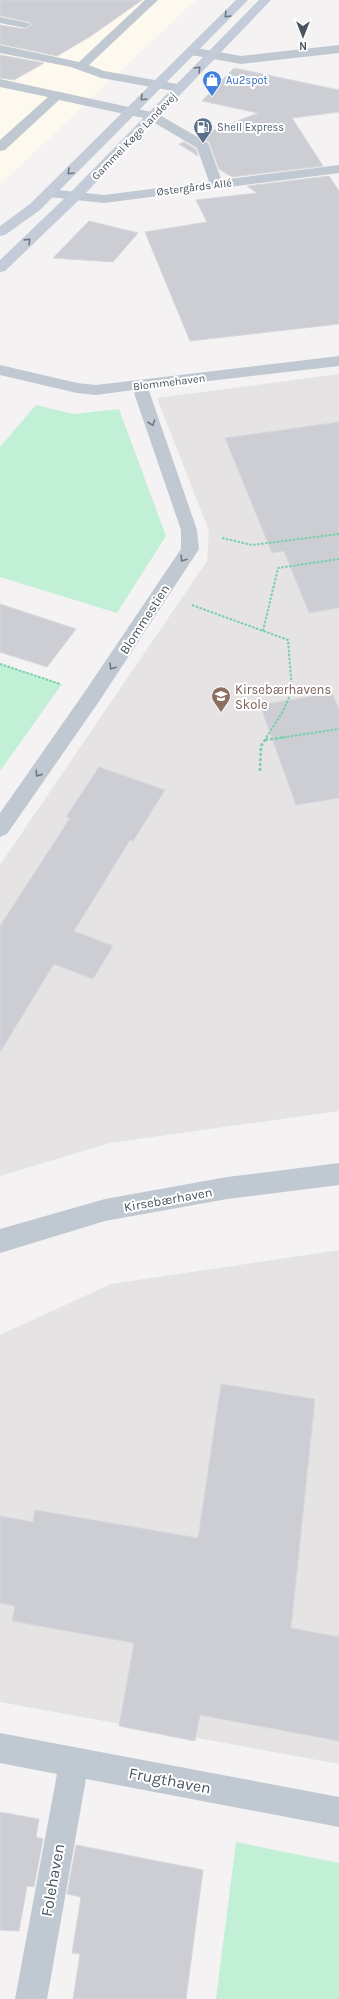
<svg xmlns="http://www.w3.org/2000/svg" width="339" height="1999" font-family="Karla,sans-serif">
  <style>
    .commercial { fill: #fdf9ee }
    .education { fill: #e5e3e4 }
    .green { fill: #c2f0d6 }
    .building { fill: #ccced4; stroke: #d6d8dd }
    .lines { fill: none; stroke-linecap: round; stroke-linejoin: round }
    .path-far1 { stroke: #79cfa9; stroke-width: 2; stroke-dasharray: 2.5 1.5; stroke-linecap: butt }
    .path { stroke: #79cfa9; stroke-width: 2.5; stroke-dasharray: 3 2; stroke-linecap: butt }
    .service { fill: #c0c9d1; fill-rule: evenodd }
    .minor { fill: #c0c9d1; fill-rule: evenodd }
    .secondary { fill: #c3ccd8; fill-rule: evenodd }
    .oneway { stroke: #6e7884 }
    .oneway2 { stroke: #6d7782 }
    .labels { text-anchor: middle; stroke-width: 4; stroke-linejoin: round; paint-order: stroke }
    .far-shop-label { font-size: 11px; fill: #366cbe; stroke: #fff; text-anchor: start }
    .far-service-label { font-size: 11px; fill: #4e5e75; stroke: #fff; text-anchor: start }
    .far-street-label { font-size: 11px; fill: #495460; stroke: #fff }
    .street-label { font-size: 13px; fill: #495460; stroke: #fff }
    .education-label { font-size: 13px; fill: #785e54; stroke: #fff; text-anchor: start }
    .near-street-label { font-size: 16px; fill: #495460; stroke: #fff }
  </style>
  <rect width="100%" height="100%" fill="#f4f2f2"/>
  <path class="commercial" d="M0,0H196L0,185Z"/>
  <g class="education">
    <path d="M339,374V1111L110,1143L0,1176V865L207,561L209,531L157,398Z"/>
    <path d="M339,1250V1764L0,1702V1335L111,1284Z"/>
  </g>
  <g class="green">
    <path d="M36,405L73,414L119,409L166,536L117,613L0,577V447Z"/>
    <path d="M0,663L62,684L0,771Z"/>
    <path d="M236,1842L339,1863V1999H216Z"/>
  </g>
  <g class="building">
    <path d="M0,0H142L91,36L57,56L0,44V25L25,29L32,25L29,22L0,16Z"/>
    <path d="M0,55L44,63L14,80L0,78Z"/>
    <path d="M234,68L339,90V112L292,118L323,166L232,177L219,169L209,142L199,136L258,113L202,101Z"/>
    <path d="M184,142L196,149L198,156L179,144Z"/>
    <path d="M329,176L339,191V324L190,341L145,232L207,222L196,200L257,193L247,186Z"/>
    <path d="M89,221L138,233L113,262L53,258Z"/>
    <path d="M339,422V608L309,613L284,551L272,553L225,438Z"/>
    <path d="M0,604L76,629L47,667L0,652Z"/>
    <path d="M332,693L339,709V798L296,805L260,705Z"/>
    <path d="M99,767L165,790L133,841L130,840L74,931L113,946L93,979L54,964L0,1052V926L70,818L66,817Z"/>
    <path d="M221,1384L315,1399L291,1628L339,1637V1741L200,1715L195,1741L119,1726L134,1643L12,1621L15,1606L0,1603V1516L33,1522L35,1510L198,1538Z"/>
    <path d="M0,1812L39,1819L36,1837L43,1839L34,1887L27,1886L19,1931L0,1930Z"/>
    <path d="M76,1845L203,1870L186,1999H73L80,1954L72,1953L81,1897L67,1894Z"/>
  </g>
  <g class="lines">
    <g class="path-far1">
      <path d="M222,538L252,545L339,534"/>
      <path d="M192,605L288,640L292,691L282,713L266,738"/>
      <path d="M263,631L278,568L339,559"/>
      <path d="M0,664L60,684"/>
      <path d="M279,738L339,729"/>
    </g>
    <g class="path">
      <path d="M265,740L286,737"/>
      <path d="M260,771L261,746L267,737"/>
    </g>
    <g class="service">
      <path d="M145,0H158L89,65L104,71L183,85L185,88L183,91L179,92L101,78L71,67L0,53V45L79,62Z"/>
      <path d="M0,17L29,23L31,25L25,28L0,23Z"/>
      <path d="M0,79L156,113L208,143L223,184L221,187H211L197,148L148,119L59,100L5,150L0,151V140L48,97L0,87Z"/>
    </g>
    <g class="minor">
      <path d="M339,45V53L241,64L191,55L185,51L191,47L241,56Z"/>
      <path d="M339,165V173L104,203L49,197L44,196L42,193L44,190L49,189L104,195Z"/>
      <path d="M339,356V366L148,388L197,530L199,549L100,700L7,834L0,837V813L86,690L181,549V530L133,390L96,395L77,393L0,375V365L77,383L96,385Z"/>
      <path d="M339,1163V1185L227,1199L105,1221L0,1253V1229L105,1199L227,1177Z"/>
      <path d="M0,1733L339,1797V1827L86,1779L47,1999H15L57,1774L0,1763Z"/>
    </g>
    <g class="secondary">
      <path d="M236,0H248L40,210L5,235L0,236V226L30,204Z"/>
      <path d="M259,0H271L79,200L5,271L0,272V260L69,194Z"/>
    </g>
  </g>
  <defs><path id="oneway-chevron" d="M-2-3.5L2.5 0L-2 3.5" fill="none" stroke-width="1.6" stroke-linecap="round" stroke-linejoin="round"/></defs>
  <g class="oneway">
    <use href="#oneway-chevron" transform="translate(227 15) rotate(135)"/>
    <use href="#oneway-chevron" transform="translate(198 69) rotate(-46)"/>
    <use href="#oneway-chevron" transform="translate(143 98) rotate(135)"/>
    <use href="#oneway-chevron" transform="translate(70 172) rotate(135)"/>
    <use href="#oneway-chevron" transform="translate(28 241) rotate(-44)"/>
  </g>
  <g class="oneway2">
    <use href="#oneway-chevron" transform="translate(152 423) rotate(71)"/>
    <use href="#oneway-chevron" transform="translate(183 559) rotate(123)"/>
    <use href="#oneway-chevron" transform="translate(112 667) rotate(123)"/>
    <use href="#oneway-chevron" transform="translate(38 774) rotate(125)"/>
  </g>
  <defs>
    <symbol id="shop-pin" viewBox="-11 -11 22 30"><path d="M0 17L-7.5 6A9.5 9.5 0 1 1 7.5 6Z" fill="#3f7fe0" stroke="#fff"/><path d="M-5-2.5h2.3a2.7 3.5 0 0 1 5.4 0H5L5.5 6h-11ZM-1.5-2.5h3a1.5 2.3 0 0 0-3 0Z" fill="#fff"/></symbol>
    <symbol id="fuel-pin" viewBox="-11 -11 22 30"><path d="M0 17L-7.5 6A9.5 9.5 0 1 1 7.5 6Z" fill="#5c6f8a" stroke="#fff"/><path d="M-5.5-6h7V0h2V4h1.3V-2.5L3-4.5l.8-.8L6-3V5H2.5V1h-1V6h-7ZM-4.2-4.7v3.2H.2V-4.7Z" fill="#fff"/></symbol>
    <symbol id="school-pin" viewBox="-11 -11 22 30"><path d="M0 17L-7.5 6A9.5 9.5 0 1 1 7.5 6Z" fill="#8d6e63" stroke="#fff"/><path d="M0-5L7-2L0 1L-7-2ZM-4 1L0 2.5L4 1V4Q0 6-4 4Z" fill="#fff"/></symbol>
  </defs>
  <g fill-rule="evenodd">
    <use href="#shop-pin" x="201" y="69" width="22" height="30"/>
    <use href="#fuel-pin" x="192" y="116" width="22" height="30"/>
    <use href="#school-pin" x="210" y="685" width="22" height="30"/>
  </g>
  <g class="labels">
    <g class="far-shop-label">
      <text x="226" y="84">Au2spot</text>
    </g>
    <g class="far-service-label">
      <text x="217" y="131">Shell Express</text>
    </g>
    <g class="far-street-label">
      <text transform="translate(134 136) rotate(-46)" y="4">Gammel Køge Landevej</text>
      <text transform="translate(194 187) rotate(-7)" y="4">Østergårds Allé</text>
      <text transform="translate(169 382) rotate(-7)" y="4">Blommehaven</text>
    </g>
    <g class="street-label">
      <text transform="translate(144 619) rotate(-57)" y="5">Blommestien</text>
      <text transform="translate(168 1199) rotate(-10)" y="5">Kirsebærhaven</text>
    </g>
    <g class="education-label">
      <text x="235" y="694">Kirsebærhavens<tspan x="235" dy="15">Skole</tspan></text>
    </g>
    <g class="near-street-label">
      <text transform="translate(170 1780) rotate(11)" y="6">Frugthaven</text>
      <text transform="translate(52 1880) rotate(-80)" y="6">Folehaven</text>
    </g>
  </g>
  <g transform="translate(303 36) rotate(180)" stroke="#ffffff" stroke-width="3" paint-order="stroke">
  <path d="M0-3L7 15L0 10L-7 15Z" fill="#495460"/>
  <text y="-6" font-size="11" font-weight="bold" text-anchor="middle" fill="#495460">N</text>
  </g>
</svg>
